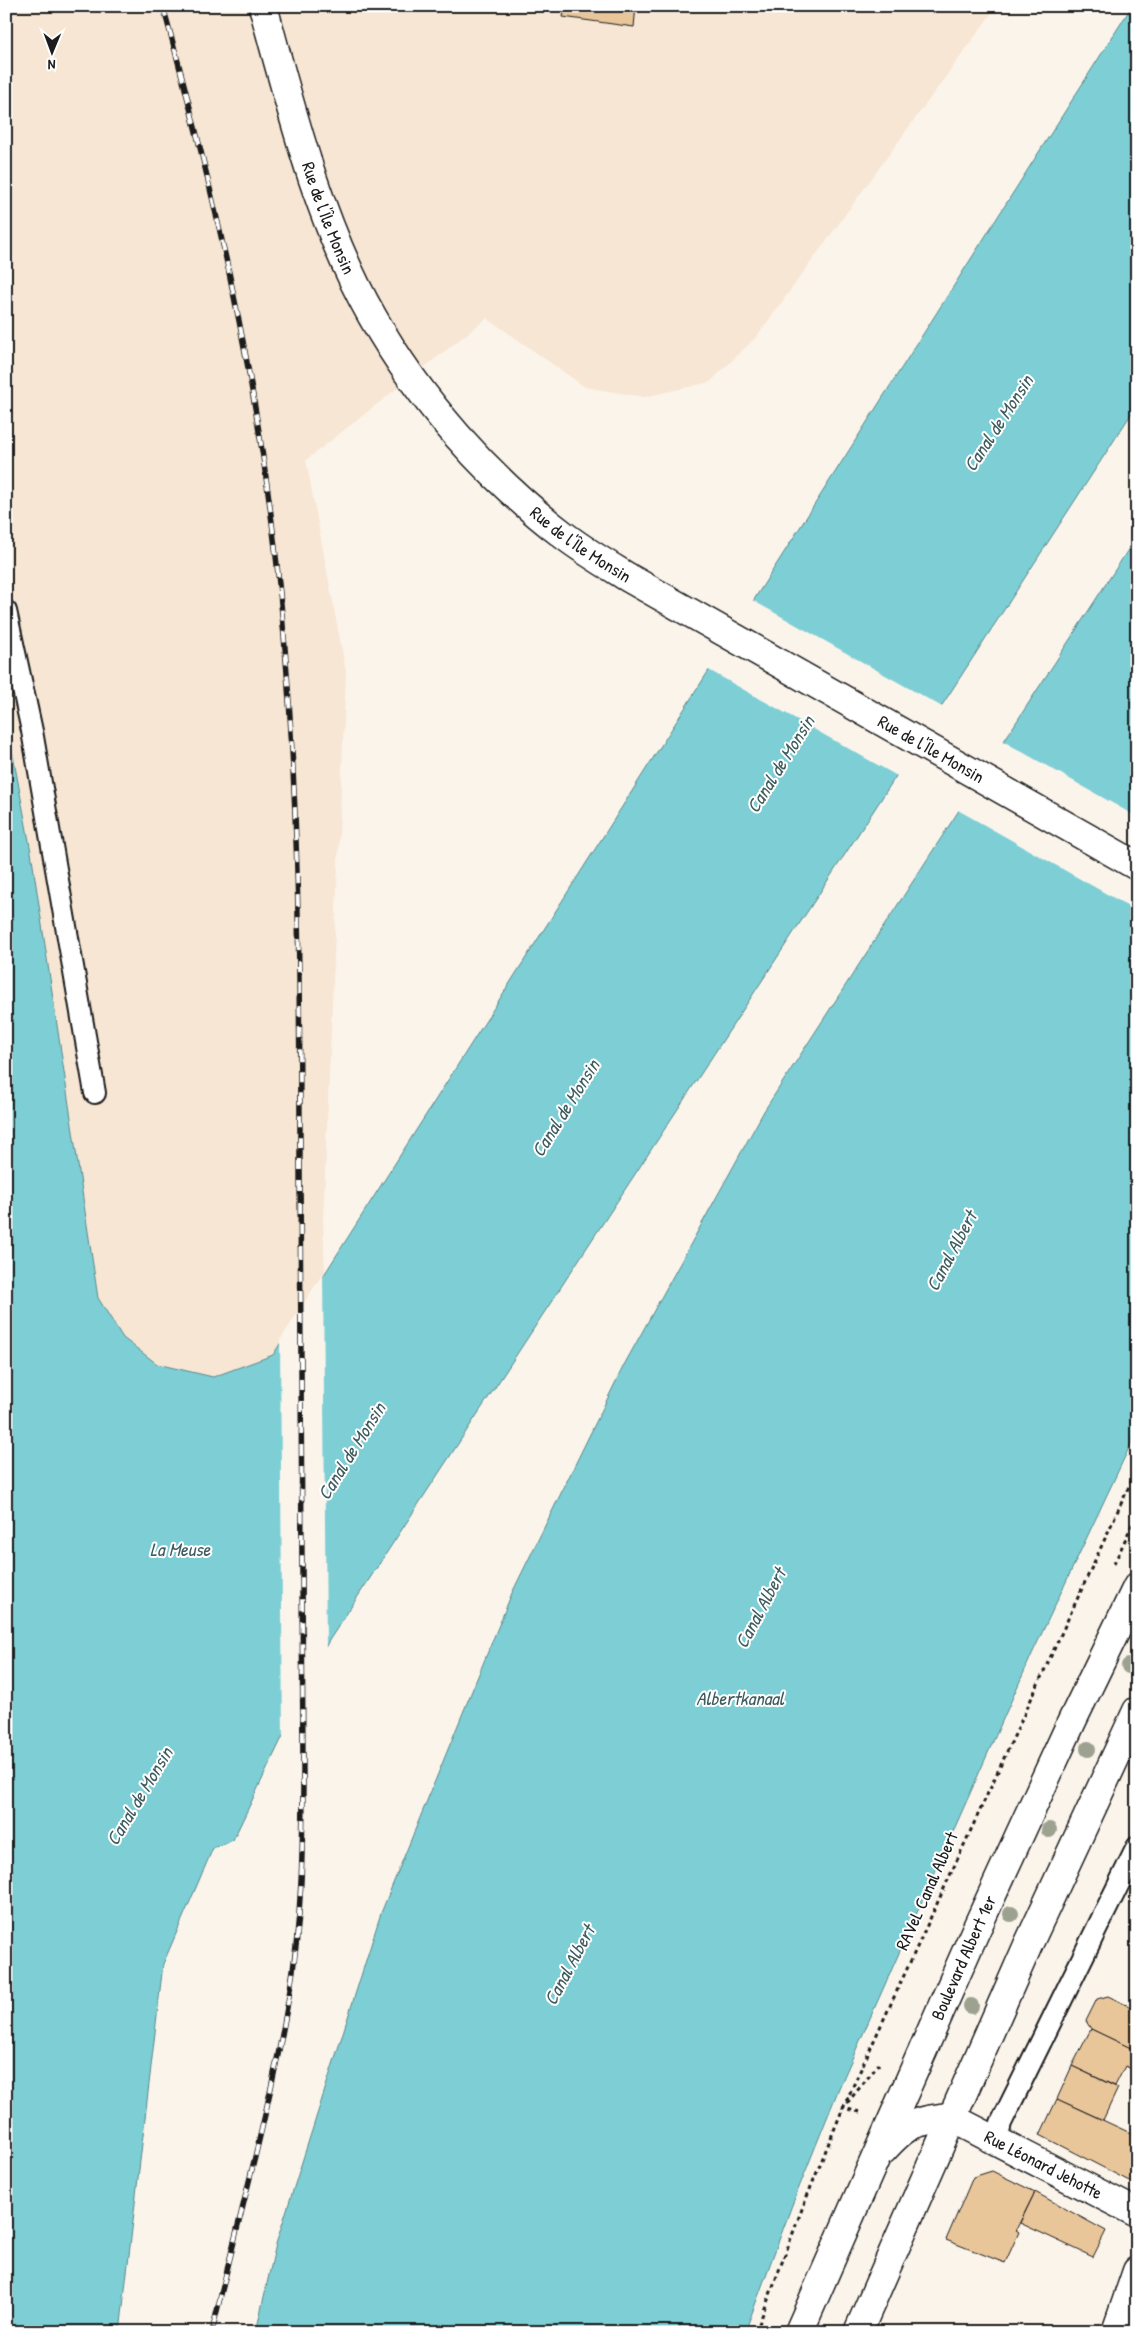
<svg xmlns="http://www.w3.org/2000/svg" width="1143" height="2338" font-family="'Patrick Hand',sans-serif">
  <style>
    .built { fill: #f6e6d3 }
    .water { fill: #7ecfd5; stroke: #57878b }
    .pier { fill: #fbf4eb }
    .building { fill: #e9c69a; stroke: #1c1c1c }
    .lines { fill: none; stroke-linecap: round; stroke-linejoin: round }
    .lane-casing { stroke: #1c1c1c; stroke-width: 24 }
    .street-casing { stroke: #1c1c1c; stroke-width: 31 }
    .secondary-casing { stroke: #1c1c1c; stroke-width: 31 }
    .path { stroke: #1c1c1c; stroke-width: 3; stroke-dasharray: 4 4; stroke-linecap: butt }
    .lane { stroke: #fff; stroke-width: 20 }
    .street { stroke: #fff; stroke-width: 28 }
    .secondary { stroke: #fff; stroke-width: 28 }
    .rail-casing { stroke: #1c1c1c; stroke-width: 5.5 }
    .rail { stroke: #fff; stroke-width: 4; stroke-dasharray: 11; stroke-linecap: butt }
    .tree { fill: #9da290 }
    .labels { text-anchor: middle; stroke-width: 4; stroke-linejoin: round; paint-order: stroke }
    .street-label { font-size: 18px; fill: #1c1c1c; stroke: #fff }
    .water-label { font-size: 19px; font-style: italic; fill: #3e5b5d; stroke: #fff }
  </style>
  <rect width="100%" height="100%" fill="#fbf4eb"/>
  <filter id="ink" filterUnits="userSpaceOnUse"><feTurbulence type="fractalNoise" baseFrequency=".02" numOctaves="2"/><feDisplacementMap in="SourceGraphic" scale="10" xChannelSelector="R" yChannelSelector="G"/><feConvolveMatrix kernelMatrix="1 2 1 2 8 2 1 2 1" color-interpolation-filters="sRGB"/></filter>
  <g filter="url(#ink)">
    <path class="built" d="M6,6H997L757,336L710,382L644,397L585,387L487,318L306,460L346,672L323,1220L325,1276L273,1355L213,1377L157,1364L123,1338L98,1298L31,852L6,718Z"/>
    <g class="water">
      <path d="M1132,6H1137V405L874,810L328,1642L233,1840L213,1848L163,1964L120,2332H6V718L31,852L98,1298L123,1338L157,1364L213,1377L273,1355Z"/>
      <path d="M1137,536V1431L1032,1654L839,2088L792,2205L745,2332H256L276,2244L381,1913L512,1593L624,1365L764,1111Z"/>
    </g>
    <g class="pier">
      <path d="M752,600L944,708L899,777L707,669Z"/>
      <path d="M1001,740L1137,817V911L956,809Z"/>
      <path d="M323,1273L326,1651L283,1742L280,1340Z"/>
    </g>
    <g class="building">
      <path d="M565,6H636L634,27L563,17Z"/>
      <path d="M1108,1996L1137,2010V2051L1091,2029L1086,2021L1097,1999Z"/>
      <path d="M1091,2029L1137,2051V2071L1125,2066L1115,2086L1072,2066Z"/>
      <path d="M1072,2066L1118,2088L1103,2120L1057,2099Z"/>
      <path d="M1057,2099L1137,2136V2185L1040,2135Z"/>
      <path d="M992,2171L1035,2192L1016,2230L1019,2232L1005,2263L946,2240L973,2177Z"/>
      <path d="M1035,2192L1106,2231L1093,2257L1020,2223Z"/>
    </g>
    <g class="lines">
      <defs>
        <g id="lane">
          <path d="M6,611L32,731L95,1093"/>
          <path d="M997,2140L1001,2123L1137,1847"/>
        </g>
        <g id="street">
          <path id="s1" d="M950,2117L1137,2213"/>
          <path d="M1116,2332L1137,2271"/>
        </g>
        <g id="secondary">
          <path id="s2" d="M263,6C291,109 319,223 372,316C420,401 488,478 566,537C586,552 608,565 629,578L1137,866"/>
          <path d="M883,2150C907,2123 915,2121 950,2117"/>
          <path id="s3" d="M799,2332L974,1934L1072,1721L1137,1587"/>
          <path d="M858,2332L1028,1945L1137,1711"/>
        </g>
      </defs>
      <use href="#lane" class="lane-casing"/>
      <use href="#street" class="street-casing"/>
      <use href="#secondary" class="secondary-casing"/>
      <g class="path">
        <path d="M1114,1564L1137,1514"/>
        <path d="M860,2112L843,2108L879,2064"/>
        <path d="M756,2332L802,2209L843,2108L1137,1469"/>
      </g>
      <use href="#lane" class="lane"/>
      <use href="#street" class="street"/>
      <use href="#secondary" class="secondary"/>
      <defs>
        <path id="rail" d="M163,6C211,181 253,359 274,539C299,746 300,955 300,1163C301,1365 302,1568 303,1770C303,1846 302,1922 289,1996C270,2109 238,2221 212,2332"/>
      </defs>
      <use href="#rail" class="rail-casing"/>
      <use href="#rail" class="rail"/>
    </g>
    <g class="tree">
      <circle cx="1129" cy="1666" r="8"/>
      <circle cx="1088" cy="1749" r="8"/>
      <circle cx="1049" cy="1830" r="8"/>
      <circle cx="1011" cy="1914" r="8"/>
      <circle cx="971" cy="2006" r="8"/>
    </g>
  </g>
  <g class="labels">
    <g class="street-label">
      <text dy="6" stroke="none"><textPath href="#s2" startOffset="222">Rue de l'Île Monsin</textPath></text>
      <text dy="6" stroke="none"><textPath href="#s2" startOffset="642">Rue de l'Île Monsin</textPath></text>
      <text dy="6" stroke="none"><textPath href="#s2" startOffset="1048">Rue de l'Île Monsin</textPath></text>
      <text transform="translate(927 1891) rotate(-66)" y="6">RAVeL Canal Albert</text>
      <text dy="6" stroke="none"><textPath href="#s3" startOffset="409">Boulevard Albert 1er</textPath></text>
      <text dy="6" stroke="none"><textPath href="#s1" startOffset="105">Rue Léonard Jehotte</textPath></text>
    </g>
    <g class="water-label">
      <text transform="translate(998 423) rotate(-57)" y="7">Canal de Monsin</text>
      <text transform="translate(780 764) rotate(-58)" y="7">Canal de Monsin</text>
      <text transform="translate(565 1108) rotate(-58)" y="7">Canal de Monsin</text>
      <text transform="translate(951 1251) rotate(-62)" y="7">Canal Albert</text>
      <text transform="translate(351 1451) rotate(-58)" y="7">Canal de Monsin</text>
      <text x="180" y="1556">La Meuse</text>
      <text transform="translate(760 1608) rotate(-62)" y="7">Canal Albert</text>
      <text x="740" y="1705">Albertkanaal</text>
      <text transform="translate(139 1796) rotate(-59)" y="7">Canal de Monsin</text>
      <text transform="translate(569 1965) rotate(-62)" y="7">Canal Albert</text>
    </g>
  </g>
  <rect width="1143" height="2338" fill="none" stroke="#fff" stroke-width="25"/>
  <rect x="12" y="12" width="1118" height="2313" fill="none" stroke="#1c1c1c" stroke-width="2" filter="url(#ink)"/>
  <g transform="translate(52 52) rotate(181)" stroke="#ffffff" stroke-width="4" paint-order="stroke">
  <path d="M0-4L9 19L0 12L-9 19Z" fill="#1c1c1c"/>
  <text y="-8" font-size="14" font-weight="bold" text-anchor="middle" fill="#1c1c1c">N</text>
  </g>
</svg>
